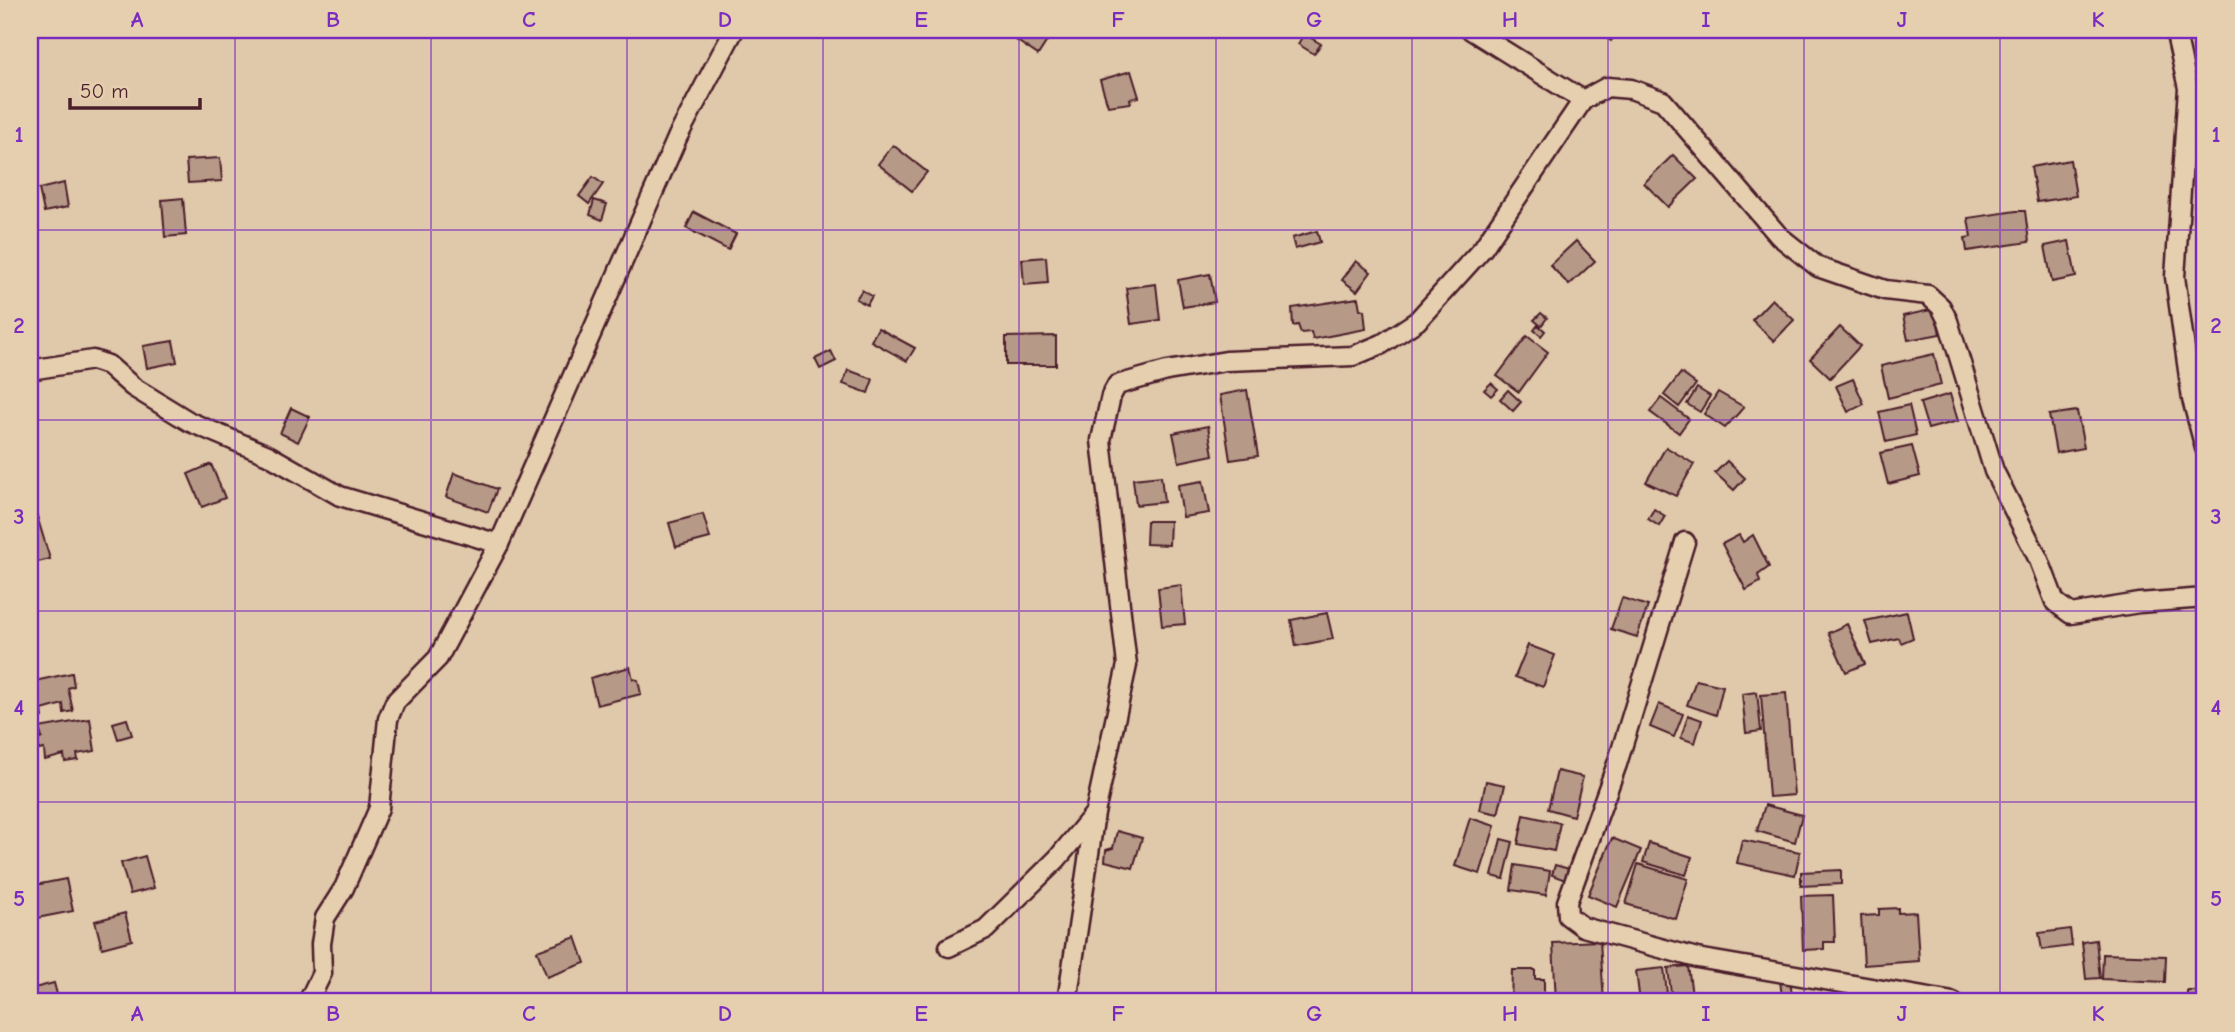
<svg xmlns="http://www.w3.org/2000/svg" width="2235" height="1032" font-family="'Comic Neue',sans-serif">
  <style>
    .building { fill: #b69987; stroke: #4a1f2b; stroke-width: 2 }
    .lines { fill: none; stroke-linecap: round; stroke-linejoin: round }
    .street-casing { stroke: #4a1f2b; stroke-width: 23 }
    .street { stroke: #e6cfaf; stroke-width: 18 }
    .grid { fill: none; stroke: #7b2cbf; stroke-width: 2; stroke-opacity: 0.55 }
    .neatline { fill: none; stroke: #7b2cbf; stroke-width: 2.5 }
    .grid-label { font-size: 23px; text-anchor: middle; font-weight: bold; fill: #7b2cbf }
  </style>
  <rect width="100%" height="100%" fill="#e0c8aa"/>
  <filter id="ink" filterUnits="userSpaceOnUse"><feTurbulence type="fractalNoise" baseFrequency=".0143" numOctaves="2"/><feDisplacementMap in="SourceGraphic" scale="14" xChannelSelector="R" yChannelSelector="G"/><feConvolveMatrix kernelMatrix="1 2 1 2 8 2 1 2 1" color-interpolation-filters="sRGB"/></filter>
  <g filter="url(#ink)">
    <g class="building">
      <path d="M1014,30H1054L1038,55L1010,36Z"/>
      <path d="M1594,30H1619L1611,41Z"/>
      <path d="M1304,34L1321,44L1314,54L1298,44Z"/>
      <path d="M1131,71L1139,97L1130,99L1131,103L1108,106L1100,80Z"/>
      <path d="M2205,106V137L2200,138L2194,108Z"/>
      <path d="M893,145L927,172L912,191L878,164Z"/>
      <path d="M1673,155L1697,179L1668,207L1644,183Z"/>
      <path d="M220,158L222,181L188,183L186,160Z"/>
      <path d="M2070,160L2076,196L2037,202L2031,167Z"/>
      <path d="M593,177L603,184L589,204L579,196Z"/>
      <path d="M64,183L68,207L44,212L39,189Z"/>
      <path d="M30,198L36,257H30Z"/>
      <path d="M183,198L186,235L165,237L162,200Z"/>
      <path d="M594,200L607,204L602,220L590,215Z"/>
      <path d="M2016,211H2025L2029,242L1967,251L1965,238L1971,237L1968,218Z"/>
      <path d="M694,212L736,234L728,250L686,228Z"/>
      <path d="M1317,231L1320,242L1295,249L1292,238Z"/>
      <path d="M1576,241L1595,261L1569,285L1550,265Z"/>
      <path d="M2069,241L2076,277L2052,282L2045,246Z"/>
      <path d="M1046,257L1048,283L1024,285L1022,259Z"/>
      <path d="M1356,261L1371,272L1357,291L1342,280Z"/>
      <path d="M1210,274L1215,302L1183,307L1178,280Z"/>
      <path d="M1156,284L1160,320L1131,324L1126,288Z"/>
      <path d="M862,290L872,296L867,305L856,299Z"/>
      <path d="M1358,298L1360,309L1364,310L1366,329L1313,339L1311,332L1301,333L1298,325L1293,326L1292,308Z"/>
      <path d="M1772,299L1794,320L1774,341L1752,320Z"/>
      <path d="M1935,309L1940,334L1908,340L1903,316Z"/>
      <path d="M1541,313L1547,318L1541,326L1534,320Z"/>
      <path d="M1538,325L1545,331L1541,336L1534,330Z"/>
      <path d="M1840,327L1860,346L1830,378L1810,359Z"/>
      <path d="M878,328L915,348L907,361L871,341Z"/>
      <path d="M1056,336V365H1006V337Z"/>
      <path d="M1527,336L1548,352L1519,392L1497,376Z"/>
      <path d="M173,341L177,362L147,368L143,346Z"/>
      <path d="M831,351L836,361L820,369L815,359Z"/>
      <path d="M1934,354L1941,385L1888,398L1881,366Z"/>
      <path d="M848,370L873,379L868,393L843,384Z"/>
      <path d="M1681,373L1696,384L1679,407L1664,395Z"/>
      <path d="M1853,379L1864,404L1848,412L1836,386Z"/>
      <path d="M1491,383L1498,389L1491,396L1484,390Z"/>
      <path d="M1697,388L1710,396L1700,412L1687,404Z"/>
      <path d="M1247,390L1258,456L1230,460L1220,395Z"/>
      <path d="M1508,390L1521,402L1513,411L1500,399Z"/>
      <path d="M1718,392L1744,407L1725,428L1704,414Z"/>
      <path d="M1950,394L1958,421L1928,429L1920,403Z"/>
      <path d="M1661,398L1689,419L1679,433L1650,412Z"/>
      <path d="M1909,405L1916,435L1886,442L1879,412Z"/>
      <path d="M291,408L310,417L298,442L280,433Z"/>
      <path d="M2077,411L2084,448L2056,453L2049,415Z"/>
      <path d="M1208,426L1213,455L1179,462L1173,433Z"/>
      <path d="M1912,446L1920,476L1888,484L1880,453Z"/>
      <path d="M1666,447L1694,464L1676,496L1646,482Z"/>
      <path d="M1727,461L1745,478L1734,490L1715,473Z"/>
      <path d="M211,464L225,498L202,507L188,474Z"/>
      <path d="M454,473L497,489L488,512L446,497Z"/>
      <path d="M1161,476L1164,502L1136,505L1133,479Z"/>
      <path d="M1203,481L1209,513L1183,517L1178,485Z"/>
      <path d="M30,493L50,559L30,564Z"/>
      <path d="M1654,509L1665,516L1659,526L1648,519Z"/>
      <path d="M703,514L710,538L676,547L669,523Z"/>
      <path d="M1147,521H1170L1169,545L1146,544Z"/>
      <path d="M1739,535L1743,542L1753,535L1769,567L1758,575L1760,582L1746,590L1722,544Z"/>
      <path d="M1181,585L1185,624L1162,626L1158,588Z"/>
      <path d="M1622,598L1648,606L1637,637L1611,629Z"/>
      <path d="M1907,612L1913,638L1901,643L1899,638L1872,644L1865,621Z"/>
      <path d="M1327,613L1333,639L1296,646L1291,620Z"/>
      <path d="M1847,624L1865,664L1846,672L1828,633Z"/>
      <path d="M1528,645L1555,655L1543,687L1515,677Z"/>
      <path d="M630,667L633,679L638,680L641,694L597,705L590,678Z"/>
      <path d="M72,673L74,686L68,688L73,711L64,713L63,704L42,710L43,717L37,718L30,682Z"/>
      <path d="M1696,680L1723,686L1716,715L1687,705Z"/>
      <path d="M1757,692L1761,731L1746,733L1742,694Z"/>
      <path d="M1786,693L1794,795L1769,797L1761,695Z"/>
      <path d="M1659,704L1683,714L1674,737L1650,727Z"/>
      <path d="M1688,715L1702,720L1695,743L1681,738Z"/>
      <path d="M90,719L95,751L77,754L78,760L65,762L64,755L45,760L44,749L39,750L38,740L42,738L39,728Z"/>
      <path d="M127,719L132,735L118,739L113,723Z"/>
      <path d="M1557,771L1583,777L1573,816L1548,809Z"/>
      <path d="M1486,781L1505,785L1498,814L1480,810Z"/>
      <path d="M1765,805L1802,815L1795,842L1757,831Z"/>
      <path d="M1524,815L1560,823L1554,851L1518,844Z"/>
      <path d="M1470,818L1495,826L1480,874L1455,866Z"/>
      <path d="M1117,831L1142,838L1133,868L1105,861L1106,850L1113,848Z"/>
      <path d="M1612,838L1641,850L1617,907L1588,895Z"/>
      <path d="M1501,839L1513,842L1504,879L1492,876Z"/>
      <path d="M1742,840L1800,852L1795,875L1737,863Z"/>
      <path d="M1649,843L1692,857L1686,875L1643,862Z"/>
      <path d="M145,856L154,888L130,894L121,863Z"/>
      <path d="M1638,864L1688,879L1676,919L1626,904Z"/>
      <path d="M1515,865L1550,871L1546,895L1511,890Z"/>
      <path d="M1555,865L1569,869L1565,880L1552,875Z"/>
      <path d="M1841,870V884L1801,886V872Z"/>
      <path d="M66,879L73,911L32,919L30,886Z"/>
      <path d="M1833,895L1835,942H1824V949L1803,950L1801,896Z"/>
      <path d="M1898,908V913L1916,912L1919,961L1864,965L1861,916L1879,915V909Z"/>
      <path d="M125,913L132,940L102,948L95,921Z"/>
      <path d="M2070,929L2072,946L2042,950L2039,933Z"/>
      <path d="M576,937L585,963L547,977L537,951Z"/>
      <path d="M2096,940L2100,978L2086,979L2082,942Z"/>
      <path d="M1600,941L1604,1002H1556L1553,943Z"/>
      <path d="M2103,954L2166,956L2165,982L2102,979Z"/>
      <path d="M1688,966L1693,1002H1672L1668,968Z"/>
      <path d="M1664,968L1668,1002H1640L1636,971Z"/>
      <path d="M1512,970H1535V979H1544V1002H1511Z"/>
      <path d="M1790,979L1792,995L1782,997L1780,980Z"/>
      <path d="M54,983L59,1002H30V989Z"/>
      <rect x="2187" y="991" width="18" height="11"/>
    </g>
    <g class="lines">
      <defs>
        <g id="street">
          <path d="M1471,30L1583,100"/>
          <path d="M2175,30L2188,88L2175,277L2192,399L2205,448"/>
          <path d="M30,370L93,360L108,365L133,387L190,422L268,455L340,496L499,544"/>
          <path d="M1685,542L1617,764L1567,902L1568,916L1583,927L1697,958L1953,1002"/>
          <path d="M949,947L986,929L1057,859L1095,813L1127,665L1101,440L1111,396L1117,385L1167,371L1226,361L1353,356L1382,344L1417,321L1483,248L1583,100L1607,87L1631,89L1663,101L1779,236L1818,267L1885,290L1928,295L1941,307L1948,321L1994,471L2039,560L2055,602L2071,614L2139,603L2205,598"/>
          <path d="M308,1002L322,973L321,944L325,918L344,888L379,808L388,719L395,702L438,658L499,544L678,136L734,30"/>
          <path d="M1067,1002L1095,813"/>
        </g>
      </defs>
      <use href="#street" class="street-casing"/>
      <use href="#street" class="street"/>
    </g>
  </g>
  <path class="grid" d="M235,30V1002M431,30V1002M627,30V1002M823,30V1002M1019,30V1002M1216,30V1002M1412,30V1002M1608,30V1002M1804,30V1002M2000,30V1002M30,230H2205M30,420H2205M30,611H2205M30,802H2205"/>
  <rect width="2235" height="1032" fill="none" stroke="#e6cfaf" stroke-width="77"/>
  <path d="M70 98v10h130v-10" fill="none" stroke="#4a1f2b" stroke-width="3.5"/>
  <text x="80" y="98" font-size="21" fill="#4a1f2b" stroke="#e6cfaf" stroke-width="5" paint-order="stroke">50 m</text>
  <rect x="38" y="38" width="2158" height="955" class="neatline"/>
  <g class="grid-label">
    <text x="137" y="27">A</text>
    <text x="333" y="27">B</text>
    <text x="529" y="27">C</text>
    <text x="725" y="27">D</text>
    <text x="921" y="27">E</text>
    <text x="1118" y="27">F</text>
    <text x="1314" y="27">G</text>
    <text x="1510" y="27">H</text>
    <text x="1706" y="27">I</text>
    <text x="1902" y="27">J</text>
    <text x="2098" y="27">K</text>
    <text x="19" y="142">1</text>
    <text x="2216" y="142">1</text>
    <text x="19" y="333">2</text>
    <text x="2216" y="333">2</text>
    <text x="19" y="524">3</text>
    <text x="2216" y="524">3</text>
    <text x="19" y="715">4</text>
    <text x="2216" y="715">4</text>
    <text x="19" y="906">5</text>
    <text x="2216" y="906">5</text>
    <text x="137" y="1021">A</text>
    <text x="333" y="1021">B</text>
    <text x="529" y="1021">C</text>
    <text x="725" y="1021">D</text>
    <text x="921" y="1021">E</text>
    <text x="1118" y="1021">F</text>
    <text x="1314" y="1021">G</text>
    <text x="1510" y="1021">H</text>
    <text x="1706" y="1021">I</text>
    <text x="1902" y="1021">J</text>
    <text x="2098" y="1021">K</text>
  </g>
</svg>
